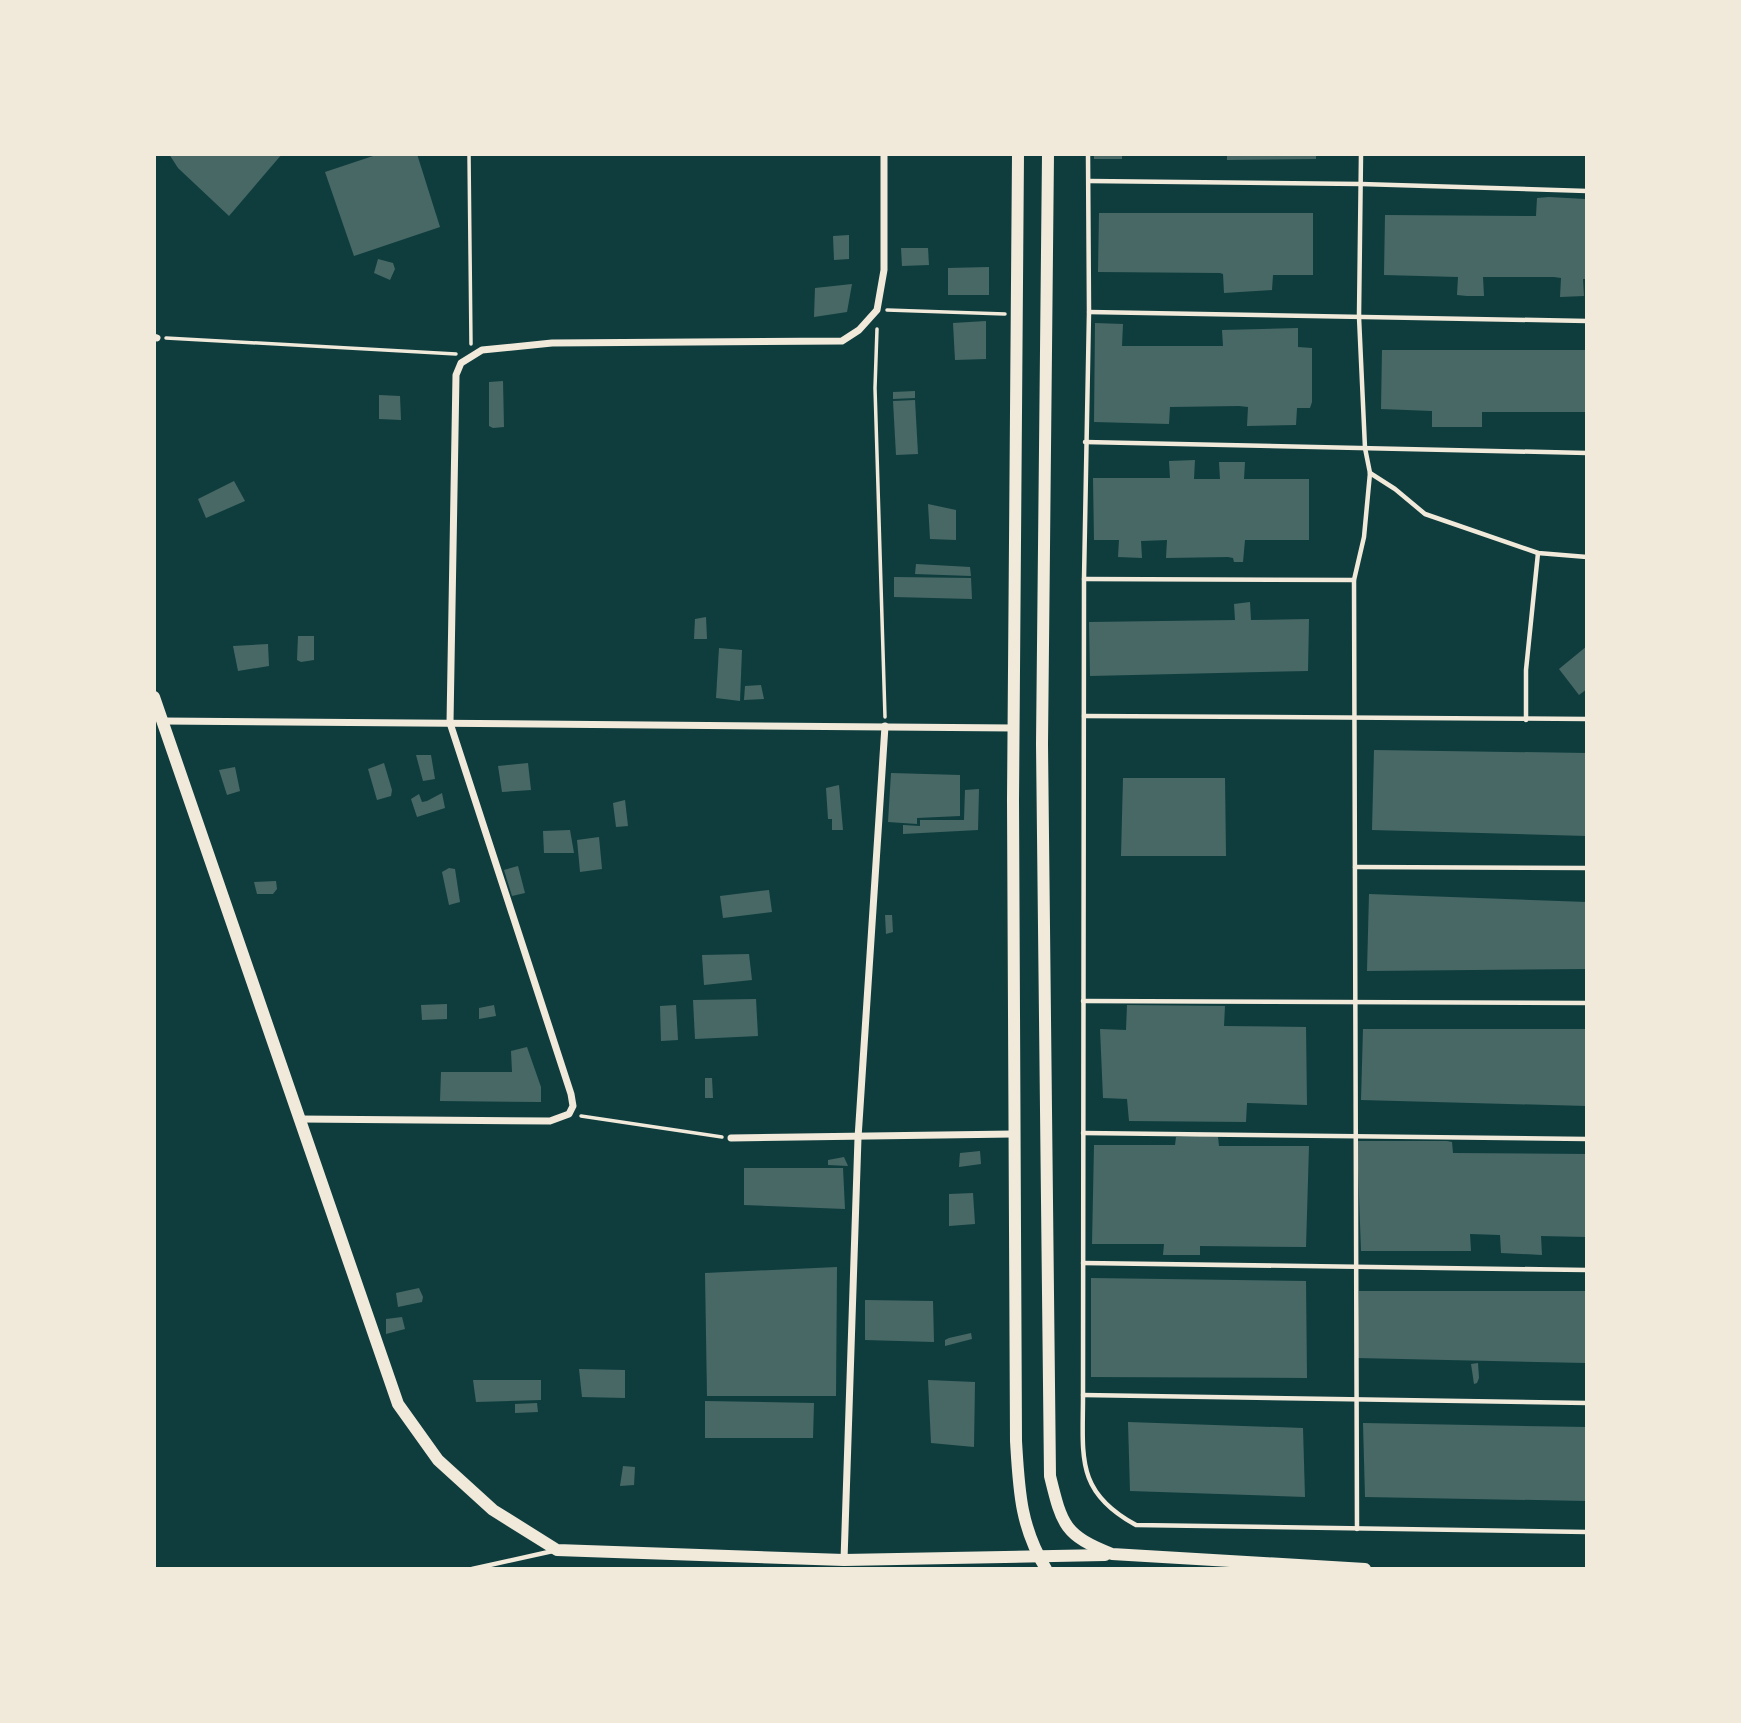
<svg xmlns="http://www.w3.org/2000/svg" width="1741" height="1723" font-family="Ubuntu,sans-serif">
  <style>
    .building { fill: #486865 }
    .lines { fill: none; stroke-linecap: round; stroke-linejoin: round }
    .path { stroke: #f1e9da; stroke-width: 3.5 }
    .service { stroke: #f1e9da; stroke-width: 4.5 }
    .minor { stroke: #f1e9da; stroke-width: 7 }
    .secondary { stroke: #f1e9da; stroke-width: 12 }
  </style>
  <rect width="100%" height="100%" fill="#0f3d3e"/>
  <g class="building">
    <path d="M169,154H282L229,216L178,168Z"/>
    <path d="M379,154H417L440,227L354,256L325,172Z"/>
    <rect x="1094" y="154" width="28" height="5"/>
    <path d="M1227,154H1316V159L1227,160Z"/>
    <path d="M1549,197L1585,199L1587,279H1583L1584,296L1560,297L1561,278L1554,277H1483L1484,296H1467L1457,295L1458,277L1384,275L1385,215L1536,216L1537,198Z"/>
    <path d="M1099,213H1313V275H1273L1272,290L1224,293L1223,274L1220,273L1098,272Z"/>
    <path d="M849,235V259L834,260L833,236Z"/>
    <path d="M901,248H928L929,265L902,266Z"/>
    <path d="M378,259L393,263L395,269L390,280L374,273Z"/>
    <path d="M989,267V295H948V268Z"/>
    <path d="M852,284L847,312L814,317L815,288Z"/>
    <path d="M986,321V359L955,360L953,323Z"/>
    <path d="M1095,323L1123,324L1122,346H1223L1222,330L1298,328V347L1312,348V402L1310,408H1297L1296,425L1247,426L1248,407L1239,406L1170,407L1169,424L1094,422Z"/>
    <path d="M1382,350H1587V412H1482V427H1432V411L1381,409Z"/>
    <path d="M503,381L504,427L493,428L489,426V382Z"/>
    <path d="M915,391V398L893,399V392Z"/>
    <path d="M379,395L400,396L401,420L379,419Z"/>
    <path d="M915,400L918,454L896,455L893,401Z"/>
    <path d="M1195,460L1194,479H1220L1219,462H1245L1244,479H1309V540H1245L1243,562H1234L1233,558L1228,557L1166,558L1167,540L1141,541L1142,558L1118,557L1119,540H1094L1093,478H1170L1169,461Z"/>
    <path d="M234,481L245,501L206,518L198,499Z"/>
    <path d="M928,504L956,510V540L930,539Z"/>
    <path d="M916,564L970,567L971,576L915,574Z"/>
    <path d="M894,577L971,578L972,599L894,597Z"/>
    <path d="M1250,602L1251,620L1309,619L1308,671L1090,676L1089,622L1235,620L1234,604Z"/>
    <path d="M706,617L707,639H694L695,619Z"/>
    <path d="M298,636H314V660L301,662L297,660Z"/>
    <path d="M268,644L269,666L238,671L233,646Z"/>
    <path d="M1587,646V689L1579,695L1559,669Z"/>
    <path d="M719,648L742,650L740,701L716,698Z"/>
    <path d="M761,685L764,699L744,700L745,686Z"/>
    <path d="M1374,750L1587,753V836L1372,830Z"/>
    <path d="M416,755H431L435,779L423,781Z"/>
    <path d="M384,763L392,790L391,796L377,800L368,769Z"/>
    <path d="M528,763L531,790L502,792L498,766Z"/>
    <path d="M235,767L240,791L227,795L219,770Z"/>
    <path d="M891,773L960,775V816L917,818V824L888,822Z"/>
    <path d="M1123,778H1225L1226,856H1121Z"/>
    <path d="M839,785L843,830H832V819H828L826,788Z"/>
    <path d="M979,789L978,830L903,834V825L920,826V820H964L965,790Z"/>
    <path d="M442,793L445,808L417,817L411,799L419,794L422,802L427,801Z"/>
    <path d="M625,800L628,826L616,827L613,803Z"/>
    <path d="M570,830L574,853H544L543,831Z"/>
    <path d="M599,837L602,869L580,872L577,840Z"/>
    <path d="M518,866L525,893L512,896L504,870Z"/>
    <path d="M449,868L455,869L460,902L449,905L442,872Z"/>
    <path d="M276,881L277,889L273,894H257L254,882Z"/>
    <path d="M769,890L772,912L723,918L720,896Z"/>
    <path d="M1369,894L1587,902V969L1367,971Z"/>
    <path d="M885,915H892L893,932L886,934Z"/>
    <path d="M749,954L752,980L704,985L702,955Z"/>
    <path d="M756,999L758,1036L695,1039L693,1000Z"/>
    <path d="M447,1004V1019L422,1020L421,1005Z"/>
    <path d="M494,1005L496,1016L479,1019V1008Z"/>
    <path d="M676,1005L678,1040L661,1041L660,1006Z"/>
    <path d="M1127,1005L1225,1006L1224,1026L1306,1027L1307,1105L1247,1103L1246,1122L1129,1121L1127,1099L1103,1098L1100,1029L1126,1030Z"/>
    <path d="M1363,1029H1587V1106L1361,1100Z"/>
    <path d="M527,1047L541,1087V1102L440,1101L441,1072H512L511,1051Z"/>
    <path d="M705,1078H712L713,1098H705Z"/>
    <path d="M1200,1136L1218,1137L1219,1146H1309L1306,1247L1200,1246V1255H1163L1164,1244H1092L1094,1145H1175L1176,1137Z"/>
    <path d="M1357,1141H1447L1452,1142L1453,1153L1587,1154V1237L1541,1236L1542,1255L1501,1253L1500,1235L1470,1234L1471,1251H1361Z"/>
    <path d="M980,1151L981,1164L959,1167L960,1153Z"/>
    <path d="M844,1157L848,1166L828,1165V1160Z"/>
    <path d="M744,1168H843L845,1209L744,1205Z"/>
    <path d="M973,1193L975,1224L949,1226V1194Z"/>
    <path d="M837,1267L836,1396H707L705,1273Z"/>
    <path d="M1091,1278L1306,1281L1307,1378L1091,1377Z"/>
    <path d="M419,1288L423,1297L422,1302L398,1307L396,1293Z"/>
    <path d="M1359,1291H1587V1363L1357,1358Z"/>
    <path d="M865,1300L933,1301L934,1342L865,1340Z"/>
    <path d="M402,1317L405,1329L386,1334V1319Z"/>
    <path d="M971,1333L972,1339L945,1346V1340L949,1338Z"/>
    <path d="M1478,1363L1479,1378L1477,1383L1474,1384L1471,1364Z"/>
    <path d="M579,1369L625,1370V1398L582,1397Z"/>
    <path d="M473,1380H541V1400L476,1402Z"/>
    <path d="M928,1380L975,1382L974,1447L931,1443Z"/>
    <path d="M705,1401L814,1403L813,1438H705Z"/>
    <path d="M537,1403L538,1412L515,1413V1404Z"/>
    <path d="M1128,1422L1303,1428L1305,1497L1130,1491Z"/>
    <path d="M1363,1423L1587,1427V1501L1365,1497Z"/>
    <path d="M623,1466L635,1467L634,1485L620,1486Z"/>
  </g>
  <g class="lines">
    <g class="path">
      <path d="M469,154L471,344"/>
      <path d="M887,310L1005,314"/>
      <path d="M877,329L875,388L885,717"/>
      <path d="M166,338L456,354"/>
      <path d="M581,1116L722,1137"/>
    </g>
    <g class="service">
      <path d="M1088,154L1089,312L1084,579L1083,1395C1083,1457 1075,1492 1136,1525L1587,1532"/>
      <path d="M1089,181L1361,184L1587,191"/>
      <path d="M1089,312L1587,321"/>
      <path d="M1085,442L1587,453"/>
      <path d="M1370,473L1395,489L1425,514L1538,553L1587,557"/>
      <path d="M1084,579L1354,580"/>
      <path d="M1084,716L1587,719"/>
      <path d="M1526,720V670L1538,553"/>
      <path d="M1355,867L1587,868"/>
      <path d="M1083,1001L1587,1003"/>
      <path d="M1083,1133L1587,1139"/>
      <path d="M1083,1263L1587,1270"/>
      <path d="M1083,1395L1587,1403"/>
      <path d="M1357,1529L1354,580L1364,537L1370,473L1365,448L1359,317L1361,154"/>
      <path d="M472,1569L553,1551"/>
    </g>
    <g class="minor">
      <path d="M154,337L157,338"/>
      <path d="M163,721L1014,728"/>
      <path d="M300,1119L550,1121L569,1114L573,1106L571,1094L450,723L456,375L461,363L482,350L552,343L842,341L859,330L877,310L884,270V154"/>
      <path d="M731,1138L1013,1134"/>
      <path d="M844,1560L858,1138L885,726"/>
    </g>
    <g class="secondary">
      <path d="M1018,154L1013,800L1016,1441C1019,1490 1020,1526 1046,1569"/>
      <path d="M1048,154L1042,744L1050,1476C1062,1525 1064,1535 1112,1554L1365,1569"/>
      <path d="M154,697L398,1404L438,1460L493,1510L557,1550L844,1560L1105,1555"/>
    </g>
  </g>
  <rect width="1741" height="1723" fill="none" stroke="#f1e9da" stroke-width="312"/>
</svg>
